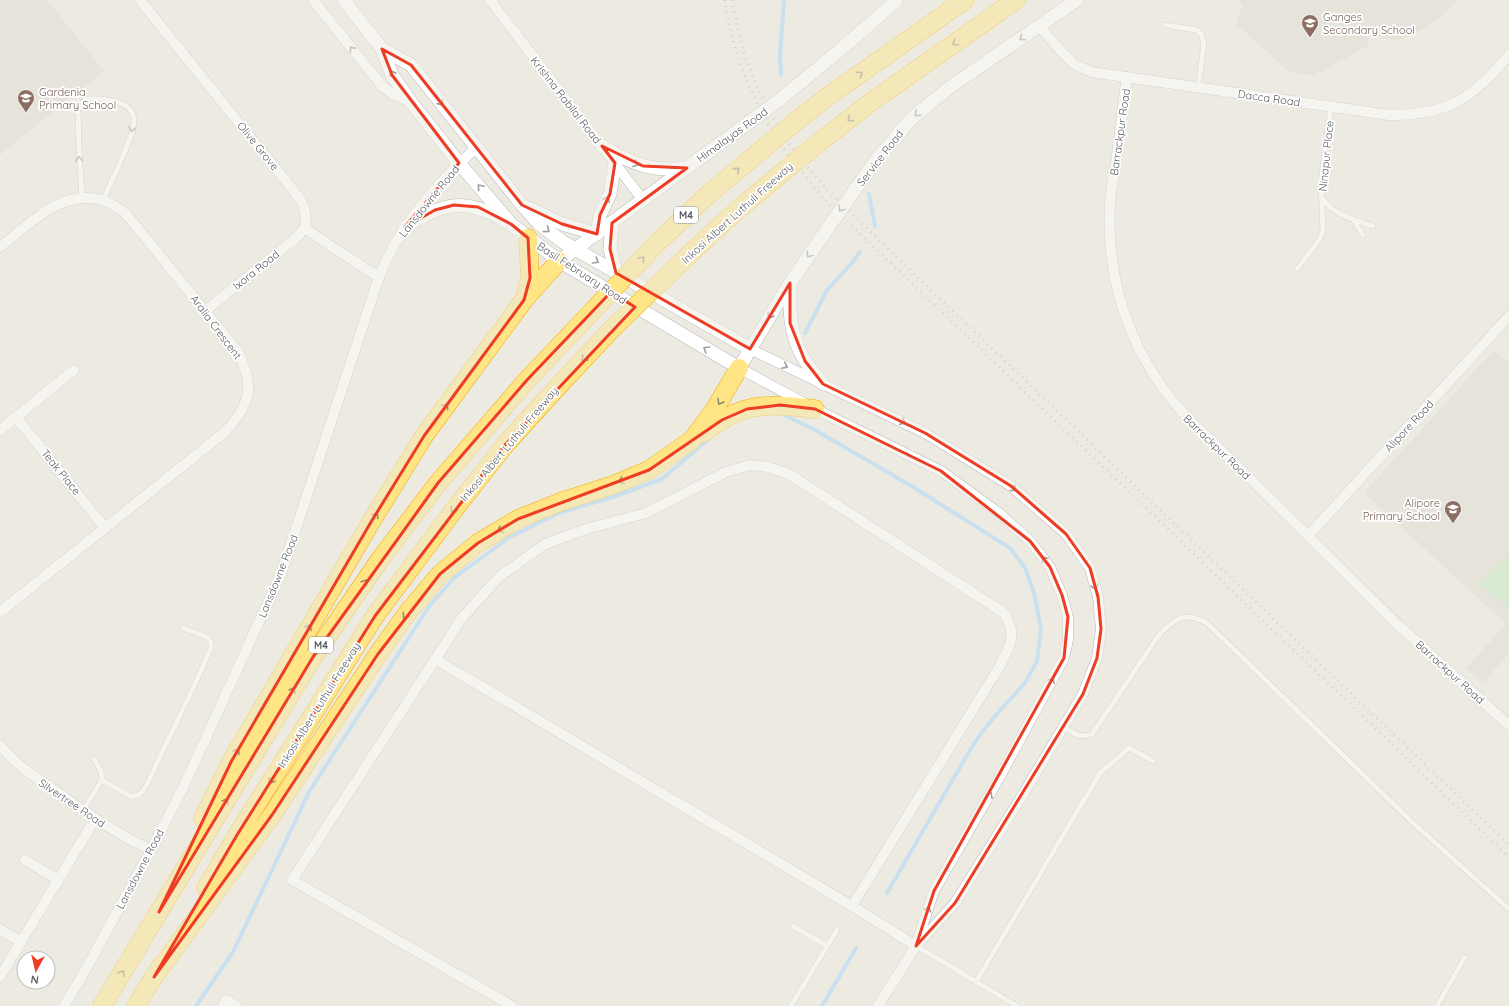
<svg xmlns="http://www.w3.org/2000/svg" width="1509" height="1006" font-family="Quicksand,sans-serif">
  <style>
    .education { fill: #dddad0 }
    .green { fill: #bce6bd }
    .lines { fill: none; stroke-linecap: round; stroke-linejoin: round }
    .stream { stroke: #9fd2ff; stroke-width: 4 }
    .service-casing { stroke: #b6b9be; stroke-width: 6 }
    .minor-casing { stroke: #b6b9be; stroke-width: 11 }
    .tertiary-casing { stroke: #b6b9be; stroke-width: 14 }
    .motorway-casing { stroke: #eeac00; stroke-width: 19 }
    .service { stroke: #fff; stroke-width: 5 }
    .minor { stroke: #fff; stroke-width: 10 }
    .tertiary { stroke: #fff; stroke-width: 13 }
    .motorway { stroke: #ffe586; stroke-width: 18 }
    .rail { stroke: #b3b4b4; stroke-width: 3; stroke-dasharray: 1 5; stroke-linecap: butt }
    .tertiary-bridge-casing { stroke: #b6b9be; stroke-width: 14; stroke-linecap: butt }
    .motorway-bridge-casing { stroke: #eeac00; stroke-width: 19; stroke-linecap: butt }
    .tertiary-bridge { stroke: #fff; stroke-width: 13 }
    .motorway-bridge { stroke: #ffe586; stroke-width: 18 }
    .oneway { stroke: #9b9ea1 }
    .oneway2 { stroke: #938d6f }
    .marked { fill: none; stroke: #ef3c25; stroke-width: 3; stroke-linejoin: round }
    .labels { text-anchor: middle; stroke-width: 3.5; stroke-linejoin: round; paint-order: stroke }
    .shield { fill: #fff; stroke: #8b8e92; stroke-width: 1 }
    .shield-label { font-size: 10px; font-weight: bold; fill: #595d63 }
    .education-label { font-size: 11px; fill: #785e54; stroke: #fff; text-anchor: start }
    .street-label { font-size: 11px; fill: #595d63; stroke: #fff }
  </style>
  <rect width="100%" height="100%" fill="#edebe1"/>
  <g class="education">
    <path d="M0,0H47L104,71L0,155Z"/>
    <path d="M1238,0H1457L1442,16L1423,29L1398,41L1369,36L1368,46L1313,76L1288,71L1243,30L1236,29L1238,17L1243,6Z"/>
    <path d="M1494,350L1509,363V653L1483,683L1466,668L1506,624L1364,493Z"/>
  </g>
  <path class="green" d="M1509,553V609L1480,584Z"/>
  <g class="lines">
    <g class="stream">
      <path d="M781,75L780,57L784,0"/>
      <path d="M869,194L875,226"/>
      <path d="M805,333L827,290L852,263L860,252"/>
      <path d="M780,413L815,430L913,487L1010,548L1025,568L1034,592L1041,630L1037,661L1025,683L996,715L982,732L970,750L887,893"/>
      <path d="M196,1006L233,952L309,792L430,605L455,577L510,537L559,513L616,496L662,479L710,438"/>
      <path d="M822,1006L856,948"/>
    </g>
    <defs>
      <g id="service">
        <path d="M1165,25L1196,30L1201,33L1204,44L1198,88"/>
        <path d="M82,198L79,149L78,109C80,105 82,102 86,100C91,98 96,99 101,99C114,101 133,103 134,120C135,135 110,184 103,200"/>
        <path d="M1322,198C1334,215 1354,220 1373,226"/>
        <path d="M1353,219L1363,235"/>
        <path d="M1297,269L1320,239L1323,230L1321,181L1331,106"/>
        <path d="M1063,727C1074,733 1080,739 1092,734L1159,635C1175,618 1187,610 1208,624L1412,822L1509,909"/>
        <path d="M102,780L130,796C139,797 141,793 146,786L195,684L211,648V642L209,638L183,628"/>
        <path d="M83,811L102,780C103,772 98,766 94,759"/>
        <path d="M793,926L827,946"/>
        <path d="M916,946L1017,1006"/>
        <path d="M976,982L1100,773L1129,748L1153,761"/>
        <path d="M791,1006L837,930"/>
        <path d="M1437,1006L1465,957"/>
      </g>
      <g id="minor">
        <path d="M140,0L301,200C305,209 307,217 305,228"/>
        <path d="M313,0L383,87L394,95L411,102"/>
        <path d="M490,0L643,200"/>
        <path d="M1039,26L1062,52L1074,64L1091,72L1389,115C1450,115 1471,99 1509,55"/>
        <path d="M1127,77C1123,105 1120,133 1116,161C1114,175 1111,189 1110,203C1105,294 1139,377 1208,437L1398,625L1509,725"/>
        <path d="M305,228L332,247L379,277"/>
        <path d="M0,247C33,221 73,178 118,208C123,211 128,216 132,221L238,352C255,386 251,404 225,432L0,612"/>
        <path d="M205,311L296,238L305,228"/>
        <path d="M750,349L925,433L1011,486L1066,534L1090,568L1098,597L1101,629L1097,658L1083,694L1022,796L955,903L916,946L878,1006"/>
        <path d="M739,368L815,409L941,471L999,513L1030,541L1050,567L1062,595L1068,617V640L1064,658L998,780L934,891L917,942"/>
        <path d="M16,417L105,528"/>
        <path d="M0,430L74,370"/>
        <path d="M1308,536L1509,316"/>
        <path d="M435,659L852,906L916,946"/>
        <path d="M0,745C16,765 36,778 57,792C87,814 117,834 151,850"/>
        <path d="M25,860L58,880"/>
        <path d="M0,929L21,942"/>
        <path d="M0,977L95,819"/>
        <path d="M64,1006L81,978L151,850L183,788L281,574L379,277C399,226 437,183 477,147"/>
        <path d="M223,1006L226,1000L237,1006"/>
        <path d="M512,1006L292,880L462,618L499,577L545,544L586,529L646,513L726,472L750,465L768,467L789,474L1004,613C1017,634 1011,644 1001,664L852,906"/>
      </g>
      <g id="tertiary">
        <path d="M344,0L382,49L392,75L411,102L459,163L511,224L559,261L739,368L790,283L828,228"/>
        <path d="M382,49L411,65L522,205L539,224L563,242L750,349"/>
        <path d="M778,101L840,50L897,0"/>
        <path d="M602,146C632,164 651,172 687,168"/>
        <path d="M854,191L877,159L911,119L950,87L1077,0"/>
        <path d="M529,208L562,224L597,234L600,215L610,194L615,163"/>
        <path d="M612,223L610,249L616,273"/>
        <path d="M405,227C442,203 464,197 504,220"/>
        <path d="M559,261L748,123"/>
        <path d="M790,285C789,311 790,339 806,362C811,370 817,377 823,384"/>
      </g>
      <g id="motorway">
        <path d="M795,122L827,97L965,0"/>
        <path d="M817,144L871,102L1016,0"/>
        <path d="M525,298L530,278L528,238"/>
        <path d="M703,433C716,424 731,413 747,409C767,403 795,407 815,409"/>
        <path d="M203,819L231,762L371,522L424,436L524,300L559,261"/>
        <path d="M206,888L237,835L375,616L457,506L505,445L553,392L611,330"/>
        <path d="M154,977L272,815L378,654L408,612L440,574L478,543L518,519L563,501L613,485L649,470L692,440L713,412L739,368"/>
        <path d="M102,1006L313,657L381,558L438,483L527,380L586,318"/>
        <path d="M136,1006L160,967"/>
      </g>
    </defs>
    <use href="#service" class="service-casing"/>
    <use href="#minor" class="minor-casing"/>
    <use href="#tertiary" class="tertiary-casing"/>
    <use href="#motorway" class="motorway-casing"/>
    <use href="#service" class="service"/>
    <use href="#minor" class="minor"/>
    <use href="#tertiary" class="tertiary"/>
    <use href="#motorway" class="motorway"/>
    <g class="rail">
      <path d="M725,0C732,54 754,105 784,149C796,166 810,181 822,197L1509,857"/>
      <path d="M732,0C737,25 742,50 752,74C762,100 777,126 793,149C803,164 817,177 828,191L1509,845"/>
    </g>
    <defs>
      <g id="tertiary-bridge">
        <path d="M748,123L778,101"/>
        <path d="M828,228L854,191"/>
      </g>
      <g id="motorway-bridge">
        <path d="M586,318L657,243L710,193L795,122"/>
        <path d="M611,330L694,250L741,207L817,144"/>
      </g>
    </defs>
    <use href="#tertiary-bridge" class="tertiary-bridge-casing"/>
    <use href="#motorway-bridge" class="motorway-bridge-casing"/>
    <use href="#tertiary-bridge" class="tertiary-bridge"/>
    <use href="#motorway-bridge" class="motorway-bridge"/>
  </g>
  <defs><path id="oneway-chevron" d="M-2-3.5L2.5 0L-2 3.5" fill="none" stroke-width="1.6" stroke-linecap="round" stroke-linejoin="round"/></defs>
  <g class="oneway">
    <use href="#oneway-chevron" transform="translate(1022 38) rotate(146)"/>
    <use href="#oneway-chevron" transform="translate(352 49) rotate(-129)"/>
    <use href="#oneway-chevron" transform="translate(392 73) rotate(-117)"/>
    <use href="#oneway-chevron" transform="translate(441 103) rotate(51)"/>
    <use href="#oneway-chevron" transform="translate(917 114) rotate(140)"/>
    <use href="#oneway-chevron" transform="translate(132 129) rotate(104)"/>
    <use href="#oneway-chevron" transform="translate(79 159) rotate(-94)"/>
    <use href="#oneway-chevron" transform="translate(636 164) rotate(20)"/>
    <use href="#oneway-chevron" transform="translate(480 187) rotate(-130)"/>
    <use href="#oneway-chevron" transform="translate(607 199) rotate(-63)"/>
    <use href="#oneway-chevron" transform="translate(841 209) rotate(126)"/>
    <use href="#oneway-chevron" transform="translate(547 230) rotate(37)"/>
    <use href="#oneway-chevron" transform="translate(809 255) rotate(124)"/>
    <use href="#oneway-chevron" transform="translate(596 261) rotate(31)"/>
    <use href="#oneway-chevron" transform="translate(770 316) rotate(121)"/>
    <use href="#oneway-chevron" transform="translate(706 349) rotate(-149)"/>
    <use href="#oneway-chevron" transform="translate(785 366) rotate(26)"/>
    <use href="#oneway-chevron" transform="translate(903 422) rotate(26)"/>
    <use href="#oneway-chevron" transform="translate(1014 489) rotate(39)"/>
    <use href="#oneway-chevron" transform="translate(1044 559) rotate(-127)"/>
    <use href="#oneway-chevron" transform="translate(1095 587) rotate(74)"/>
    <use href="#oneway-chevron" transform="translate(1052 680) rotate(-62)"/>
    <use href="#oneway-chevron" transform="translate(990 795) rotate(-60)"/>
    <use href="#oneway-chevron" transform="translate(928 909) rotate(-71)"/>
  </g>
  <g class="oneway2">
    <use href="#oneway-chevron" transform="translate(955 43) rotate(145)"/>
    <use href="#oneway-chevron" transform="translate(860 74) rotate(-35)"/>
    <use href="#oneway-chevron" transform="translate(850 119) rotate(143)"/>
    <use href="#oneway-chevron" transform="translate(737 170) rotate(-40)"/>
    <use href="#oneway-chevron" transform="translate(642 259) rotate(-46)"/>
    <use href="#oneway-chevron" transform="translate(584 359) rotate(133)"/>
    <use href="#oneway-chevron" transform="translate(720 402) rotate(121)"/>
    <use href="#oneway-chevron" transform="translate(446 406) rotate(-54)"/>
    <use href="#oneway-chevron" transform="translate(621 481) rotate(159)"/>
    <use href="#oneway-chevron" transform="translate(453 510) rotate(127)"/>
    <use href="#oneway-chevron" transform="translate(376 515) rotate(-58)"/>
    <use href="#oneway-chevron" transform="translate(500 530) rotate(150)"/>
    <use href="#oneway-chevron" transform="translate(365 582) rotate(-56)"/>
    <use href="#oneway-chevron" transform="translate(405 616) rotate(126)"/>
    <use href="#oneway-chevron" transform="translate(309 627) rotate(-60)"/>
    <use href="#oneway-chevron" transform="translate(293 690) rotate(-59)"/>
    <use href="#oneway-chevron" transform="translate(237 751) rotate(-60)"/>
    <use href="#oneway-chevron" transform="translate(271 781) rotate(122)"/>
    <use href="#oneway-chevron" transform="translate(226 801) rotate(-59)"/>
    <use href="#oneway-chevron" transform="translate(122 973) rotate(-59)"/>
  </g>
  <path d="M0 0H1509V1006H0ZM382,49L411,65L522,205L562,224L597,234L600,215L610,194L615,163L602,146L643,166L687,168L612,223L610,249L616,273L750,349L790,283V323L805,361L823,384L925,433L1011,486L1066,534L1090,568L1098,597L1101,629L1097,658L1083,694L955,903L916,946L934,891L1064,658L1068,617L1062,595L1050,567L1030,541L941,471L815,409L780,405L747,409L722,420L649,470L518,519L478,543L440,574L378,654L272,815L154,977L237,835L375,616L505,445L635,307L611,292L527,380L438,483L313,657L159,912L231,762L371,522L424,436L524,300L530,278L528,238L511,224L478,207L454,205L435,210L405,227L459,163L392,75Z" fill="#edebe1" fill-opacity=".55" fill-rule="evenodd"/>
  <path class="marked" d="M382,49L411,65L522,205L562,224L597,234L600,215L610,194L615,163L602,146L643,166L687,168L612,223L610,249L616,273L750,349L790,283V323L805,361L823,384L925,433L1011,486L1066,534L1090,568L1098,597L1101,629L1097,658L1083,694L955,903L916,946L934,891L1064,658L1068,617L1062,595L1050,567L1030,541L941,471L815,409L780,405L747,409L722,420L649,470L518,519L478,543L440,574L378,654L272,815L154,977L237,835L375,616L505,445L635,307L611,292L527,380L438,483L313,657L159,912L231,762L371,522L424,436L524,300L530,278L528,238L511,224L478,207L454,205L435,210L405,227L459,163L392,75Z"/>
  <defs>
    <symbol id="school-pin" viewBox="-11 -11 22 30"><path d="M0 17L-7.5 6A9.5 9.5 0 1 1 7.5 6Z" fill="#8d6e63" stroke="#fff"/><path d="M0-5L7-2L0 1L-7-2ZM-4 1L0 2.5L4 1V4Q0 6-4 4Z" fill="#fff"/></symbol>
  </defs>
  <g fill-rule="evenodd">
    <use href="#school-pin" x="1300" y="13" width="20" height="27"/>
    <use href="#school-pin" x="16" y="88" width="20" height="27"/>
    <use href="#school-pin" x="1443" y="499" width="20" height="27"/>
  </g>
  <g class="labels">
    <g class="shield">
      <rect x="674" y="207" width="24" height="16" rx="3"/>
      <rect x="309" y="637" width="24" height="16" rx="3"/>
    </g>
    <g class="shield-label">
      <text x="686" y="219">M4</text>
      <text x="321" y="649">M4</text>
    </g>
    <g class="education-label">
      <text x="1323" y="21">Ganges<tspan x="1323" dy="13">Secondary School</tspan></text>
      <text x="39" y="96">Gardenia<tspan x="39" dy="13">Primary School</tspan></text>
      <text x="1440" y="507" text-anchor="end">Alipore<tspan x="1440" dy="13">Primary School</tspan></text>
    </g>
    <g class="street-label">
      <text transform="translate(1269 98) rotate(8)" y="4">Dacca Road</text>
      <text transform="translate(566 100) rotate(52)" y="4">Krishna Rabilal Road</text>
      <text transform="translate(1120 132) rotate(-82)" y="4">Barrackpur Road</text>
      <text transform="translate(732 135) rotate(-36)" y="4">Himalayas Road</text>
      <text transform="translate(258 146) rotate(51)" y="4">Olive Grove</text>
      <text transform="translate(1326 156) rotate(-84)" y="4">Ninapur Place</text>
      <text transform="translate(880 158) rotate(-52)" y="4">Service Road</text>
      <text transform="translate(429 201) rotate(-51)" y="4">Lansdowne Road</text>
      <text transform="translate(737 213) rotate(-42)" y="4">Inkosi Albert Luthuli Freeway</text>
      <text transform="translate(256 270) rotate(-39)" y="4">Ixora Road</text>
      <text transform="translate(582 273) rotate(33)" y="4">Basil February Road</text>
      <text transform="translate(216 327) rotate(53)" y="4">Aralia Crescent</text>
      <text transform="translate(1409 426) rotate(-47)" y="4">Alipore Road</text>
      <text transform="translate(509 444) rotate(-50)" y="4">Inkosi Albert Luthuli Freeway</text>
      <text transform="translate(1217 447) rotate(44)" y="4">Barrackpur Road</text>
      <text transform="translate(61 472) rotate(51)" y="4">Teak Place</text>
      <text transform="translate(278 576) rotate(-68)" y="4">Lansdowne Road</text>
      <text transform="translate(1450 672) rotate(42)" y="4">Barrackpur Road</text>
      <text transform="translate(319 705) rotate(-58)" y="4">Inkosi Albert Luthuli Freeway</text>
      <text transform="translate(72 803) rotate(34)" y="4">Silvertree Road</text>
      <text transform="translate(140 869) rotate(-62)" y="4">Lansdowne Road</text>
    </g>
  </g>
  <g transform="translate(36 970) rotate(188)"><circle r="19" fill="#ffffff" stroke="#bdbec1"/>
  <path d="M0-3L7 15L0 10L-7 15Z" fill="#ef3c25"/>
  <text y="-6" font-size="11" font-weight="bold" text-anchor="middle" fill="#595d63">N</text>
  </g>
</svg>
